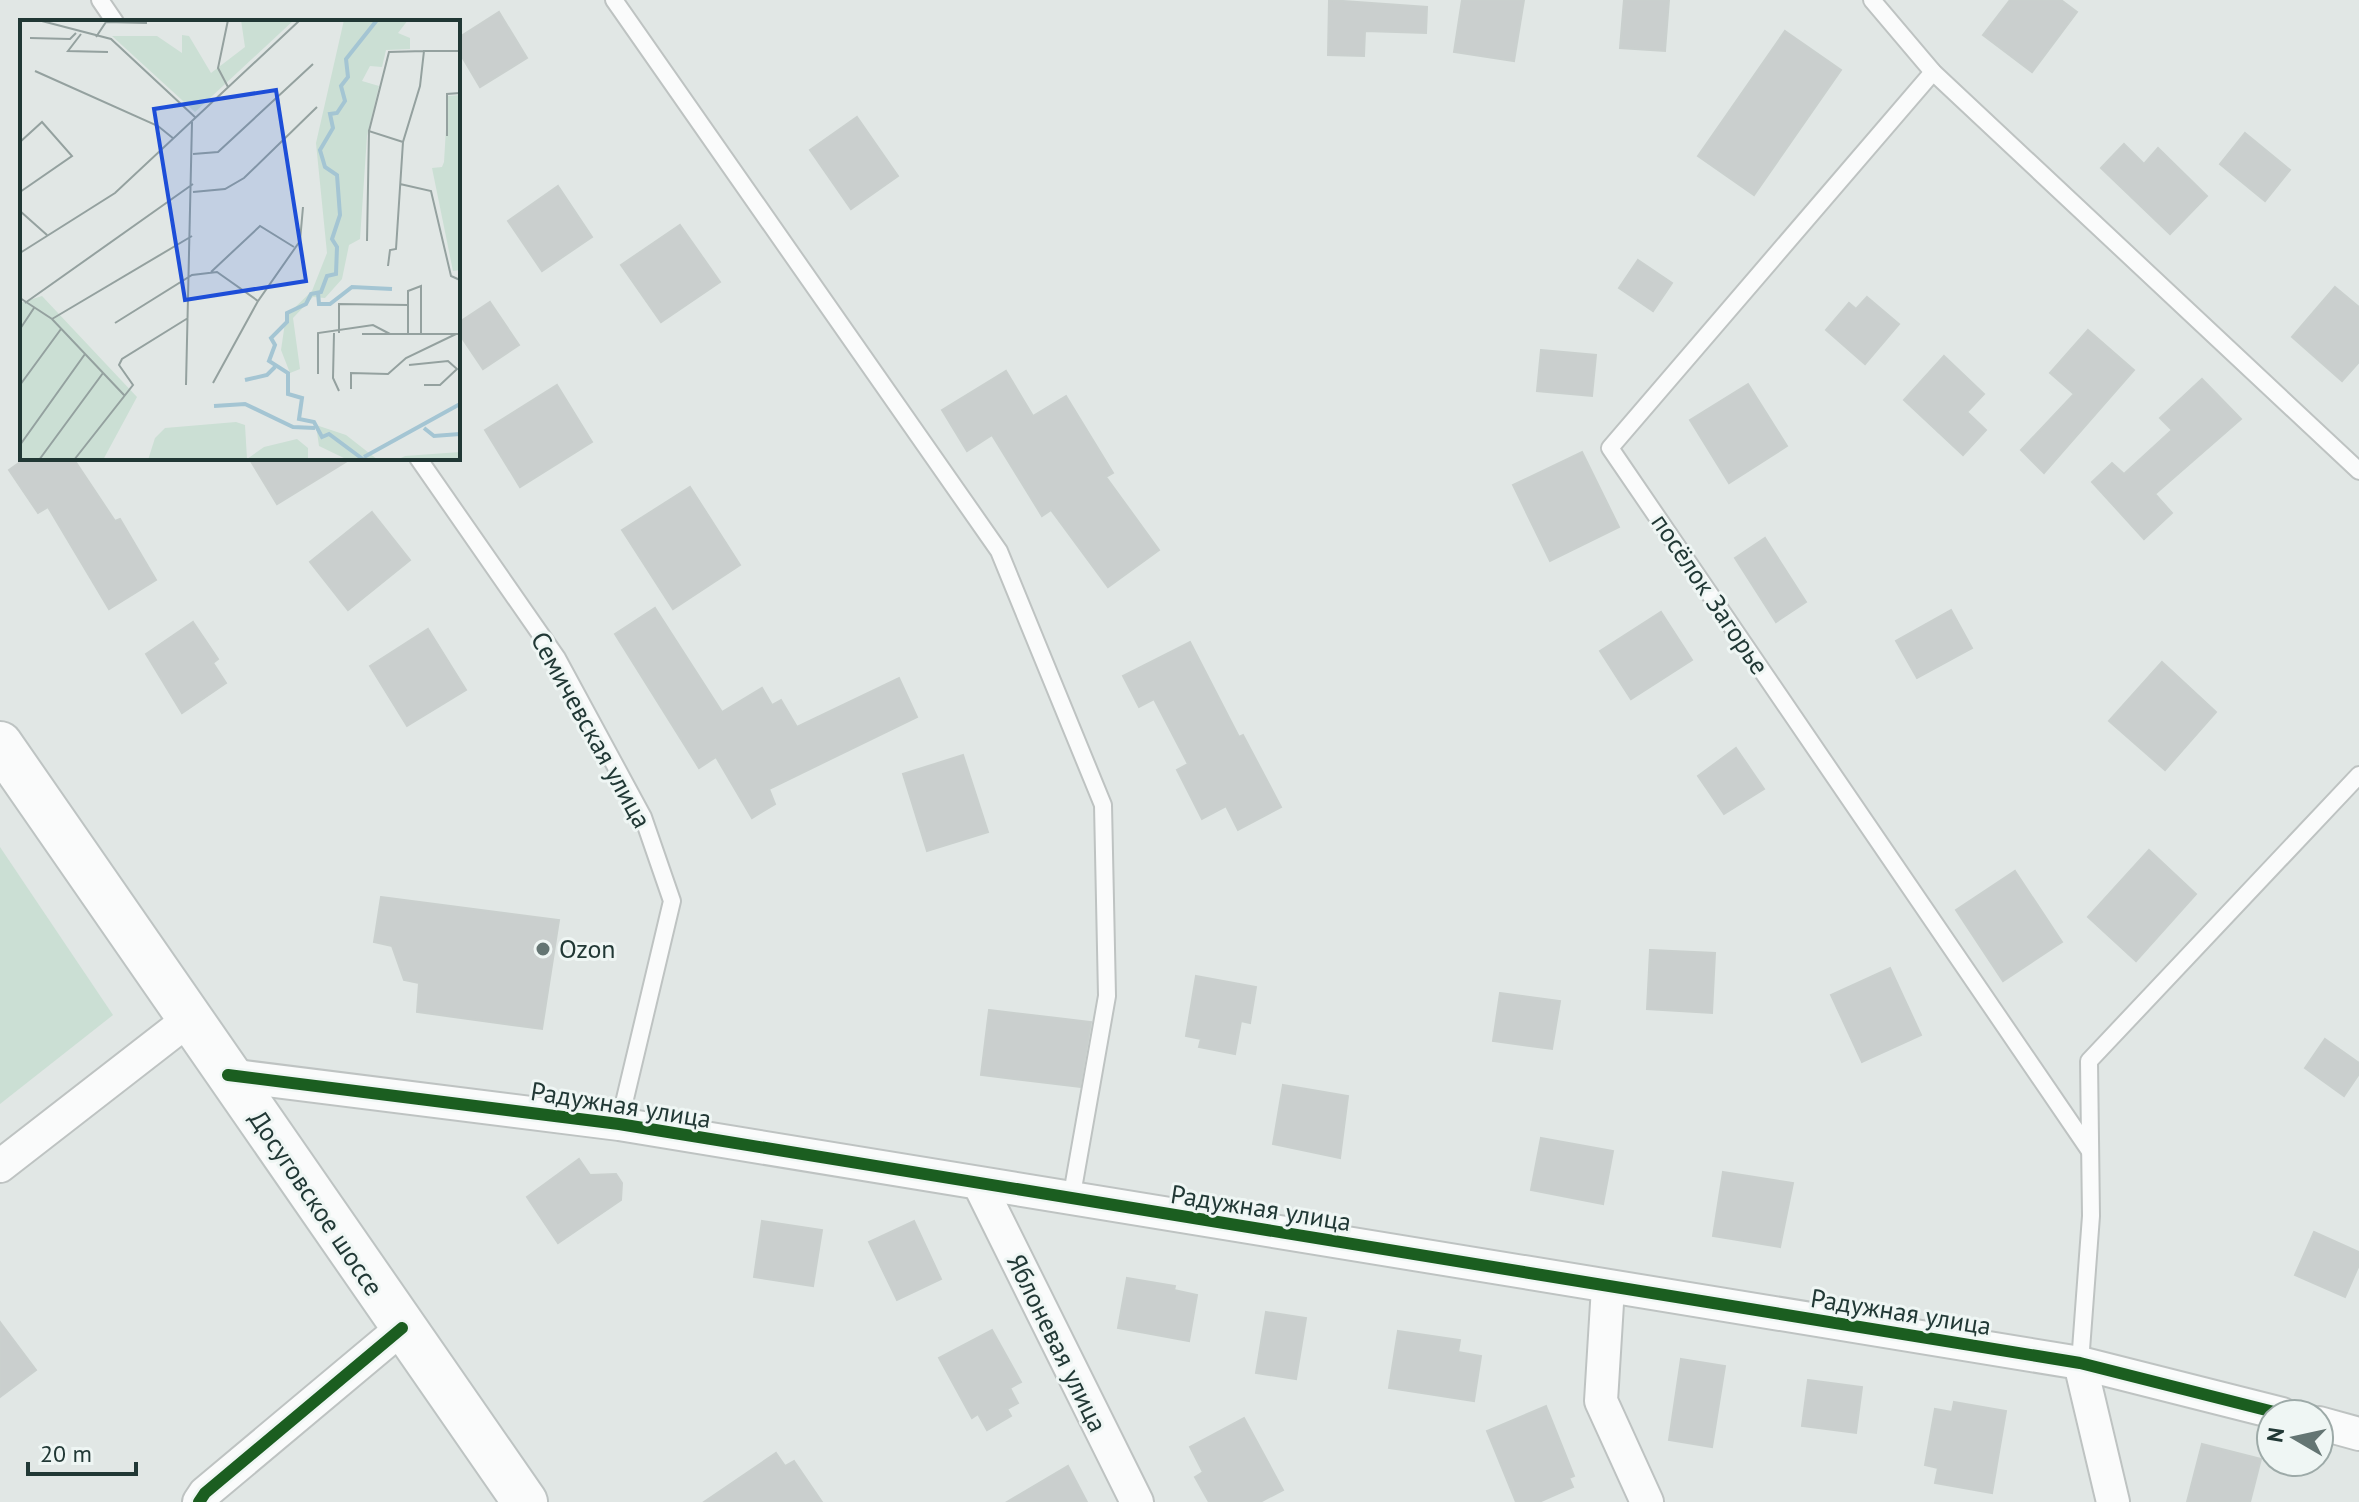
<svg xmlns="http://www.w3.org/2000/svg" width="2359" height="1502" font-family="'PT Sans',sans-serif">
  <style>
    .green { fill: #cbdfd4 }
    .building { fill: #cacfce; stroke: #cad0ce; stroke-width: 2 }
    .lines { fill: none; stroke-linecap: round; stroke-linejoin: round }
    .lane-casing { stroke: #bec3c2; stroke-width: 20 }
    .street-casing { stroke: #bec3c2; stroke-width: 36 }
    .secondary-casing { stroke: #bec4c3; stroke-width: 48 }
    .lane { stroke: #fafbfb; stroke-width: 16 }
    .street { stroke: #fafbfb; stroke-width: 32 }
    .secondary { stroke: #fafbfb; stroke-width: 44 }
    .cycleway-casing { stroke: #eff6f4; stroke-width: 17 }
    .cycleway { stroke: #1b5e20; stroke-width: 12 }
    .poi-dot { fill: #647573; stroke: #eff6f4; stroke-width: 3 }
    .labels { text-anchor: middle; stroke-width: 6; stroke-linejoin: round; paint-order: stroke }
    .street-label { font-size: 26px; fill: #213835; stroke: #eff6f4 }
    .poi-label { font-size: 26px; fill: #213835; stroke: #eff6f4; text-anchor: start }
    .inset-river { fill: none; stroke: #a4c5d3; stroke-width: 4 }
    .inset-road { fill: none; stroke: #94a19f; stroke-width: 2 }
    .view { fill: #1d4ed8; fill-opacity: 0.15; stroke: #1d4ed8; stroke-width: 4 }
    .inset-edge { fill: none; stroke: #213835; stroke-width: 4 }
  </style>
  <rect width="100%" height="100%" fill="#e1e7e5"/>
  <path class="green" d="M0,847L113,1015L0,1104Z"/>
  <g class="building">
    <path d="M1329,0L1427,7L1426,33L1365,31L1364,56L1328,55Z"/>
    <path d="M1462,0H1524L1514,61L1454,52Z"/>
    <path d="M1624,0H1669L1665,51L1620,48Z"/>
    <path d="M2010,0H2061L2077,12L2032,72L1983,35Z"/>
    <path d="M499,12L527,58L480,87L458,50V38Z"/>
    <path d="M1785,31L1841,70L1754,195L1698,156Z"/>
    <path d="M857,117L898,176L851,209L810,150Z"/>
    <path d="M2245,133L2290,170L2265,201L2220,164Z"/>
    <path d="M2124,144L2144,164L2158,148L2207,196L2170,234L2101,168Z"/>
    <path d="M558,186L592,237L542,271L508,221Z"/>
    <path d="M680,225L720,282L661,322L621,265Z"/>
    <path d="M1638,260L1672,283L1653,311L1619,288Z"/>
    <path d="M2335,287L2359,307V362L2342,381L2292,337Z"/>
    <path d="M1867,297L1899,324L1865,364L1826,330L1849,303L1856,309Z"/>
    <path d="M490,302L519,345L483,369L458,332V323Z"/>
    <path d="M2088,330L2134,370L2044,473L2021,450L2074,394L2050,373Z"/>
    <path d="M1541,350L1596,355L1592,396L1537,391Z"/>
    <path d="M1944,356L1984,394L1967,412L1986,430L1963,455L1904,400Z"/>
    <path d="M1006,371L1033,416L1066,396L1113,473L1106,477L1159,550L1108,587L1051,510L1042,516L992,435L967,451L942,410Z"/>
    <path d="M2202,379L2241,419L2155,494L2172,513L2144,539L2092,482L2112,463L2124,474L2172,430L2160,418Z"/>
    <path d="M1748,384L1787,446L1729,483L1690,420Z"/>
    <path d="M557,385L592,442L520,487L485,430Z"/>
    <path d="M1582,452L1619,527L1550,561L1513,485Z"/>
    <path d="M26,458H73L115,521L120,519L156,580L109,609L48,507L38,513L9,470Z"/>
    <path d="M249,458H352L277,504Z"/>
    <path d="M690,487L740,565L673,609L622,530Z"/>
    <path d="M372,512L410,560L348,610L310,562Z"/>
    <path d="M1765,538L1806,602L1776,622L1735,558Z"/>
    <path d="M655,608L722,712L762,688L772,705L781,700L797,727L899,678L917,717L769,789L775,804L752,818L716,757L699,768L615,634Z"/>
    <path d="M1951,610L1972,648L1917,678L1896,641Z"/>
    <path d="M1661,612L1692,660L1631,699L1600,651Z"/>
    <path d="M193,622L218,659L213,663L226,683L182,713L146,654Z"/>
    <path d="M428,629L466,690L407,726L370,666Z"/>
    <path d="M1190,642L1239,737L1243,735L1281,807L1238,830L1226,806L1202,819L1177,770L1188,764L1154,699L1139,707L1123,676Z"/>
    <path d="M2162,662L2216,712L2165,770L2109,721Z"/>
    <path d="M1736,748L1764,789L1724,814L1698,776Z"/>
    <path d="M963,755L988,832L927,851L903,774Z"/>
    <path d="M2149,850L2196,894L2136,961L2088,917Z"/>
    <path d="M2015,871L2062,942L2003,981L1956,910Z"/>
    <path d="M381,897L559,920L542,1029L417,1012L419,983L404,980L392,946L374,942Z"/>
    <path d="M1650,950L1715,953L1712,1013L1647,1009Z"/>
    <path d="M1890,968L1921,1035L1862,1062L1831,995Z"/>
    <path d="M1196,976L1256,987L1250,1023L1241,1021L1235,1054L1199,1047L1201,1039L1186,1036Z"/>
    <path d="M1500,993L1560,1001L1552,1049L1493,1041Z"/>
    <path d="M989,1010L1091,1022L1080,1087L981,1075Z"/>
    <path d="M2325,1039L2359,1063V1074L2344,1096L2305,1068Z"/>
    <path d="M1283,1085L1348,1096L1340,1158L1273,1144Z"/>
    <path d="M1541,1138L1613,1151L1603,1204L1531,1190Z"/>
    <path d="M579,1159L590,1175L616,1174L622,1183L621,1200L558,1243L527,1197Z"/>
    <path d="M1723,1172L1793,1183L1780,1247L1713,1236Z"/>
    <path d="M762,1221L822,1230L813,1286L754,1277Z"/>
    <path d="M914,1221L941,1279L897,1300L869,1242Z"/>
    <path d="M2314,1232L2359,1252V1265L2345,1297L2295,1275Z"/>
    <path d="M1127,1278L1175,1286L1174,1290L1197,1295L1189,1341L1118,1328Z"/>
    <path d="M1266,1312L1306,1318L1296,1379L1256,1373Z"/>
    <path d="M0,1322L36,1370L0,1397Z"/>
    <path d="M992,1330L1021,1382L1010,1388L1018,1403L1007,1409L1011,1416L987,1430L978,1414L972,1418L939,1358Z"/>
    <path d="M1398,1331L1460,1340L1458,1352L1481,1356L1474,1401L1389,1388Z"/>
    <path d="M1681,1359L1725,1366L1712,1447L1669,1440Z"/>
    <path d="M1808,1380L1862,1387L1856,1433L1802,1426Z"/>
    <path d="M1954,1402L2006,1411L1992,1493L1935,1483L1938,1468L1925,1465L1935,1409L1952,1412Z"/>
    <path d="M1546,1406L1574,1476L1569,1478L1573,1487L1539,1502H1516L1487,1431Z"/>
    <path d="M1244,1418L1283,1490L1260,1502H1209L1195,1477L1203,1472L1190,1447Z"/>
    <path d="M2202,1444L2261,1459L2250,1502H2187Z"/>
    <path d="M776,1453L785,1466L794,1461L822,1502H704Z"/>
    <path d="M1068,1466L1087,1502H1007Z"/>
  </g>
  <g class="lines">
    <defs>
      <g id="lane">
        <path d="M100,0L115,22"/>
        <path d="M614,0L999,551L1103,805L1107,996L1071,1200"/>
        <path d="M1872,0L1933,72L2359,471"/>
        <path d="M1933,72L1610,448L2090,1151"/>
        <path d="M418,458L557,658L643,817L672,901L619,1124"/>
        <path d="M2080,1363L2091,1216L2089,1061L2359,775"/>
      </g>
      <g id="street">
        <path d="M228,1075L619,1124L2080,1363L2282,1414"/>
        <path d="M0,1166L188,1020"/>
        <path d="M979,1184L1137,1502"/>
        <path d="M1608,1287L1601,1401L1647,1502"/>
        <path d="M2080,1363L2113,1502"/>
        <path d="M2319,1423L2359,1434"/>
        <path d="M199,1502L205,1493L402,1328"/>
      </g>
      <path id="secondary" d="M0,744L525,1502"/>
    </defs>
    <use href="#lane" class="lane-casing"/>
    <use href="#street" class="street-casing"/>
    <use href="#secondary" class="secondary-casing"/>
    <use href="#lane" class="lane"/>
    <use href="#street" class="street"/>
    <use href="#secondary" class="secondary"/>
    <defs>
      <g id="cycleway">
        <path d="M228,1075L619,1124L2080,1363L2282,1414"/>
        <path d="M199,1502L205,1493L402,1328"/>
      </g>
    </defs>
    <use href="#cycleway" class="cycleway-casing"/>
    <use href="#cycleway" class="cycleway"/>
  </g>
  <circle class="poi-dot" cx="543" cy="949" r="8"/>
  <g class="labels">
    <g class="street-label">
      <text transform="translate(1710 594) rotate(56)" y="9">посёлок Загорье</text>
      <text transform="translate(591 730) rotate(61)" y="9">Семичевская улица</text>
      <text transform="translate(621 1105) rotate(9)" y="9">Радужная улица</text>
      <text transform="translate(316 1203) rotate(56)" y="9">Досуговское шоссе</text>
      <text transform="translate(1261 1208) rotate(9)" y="9">Радужная улица</text>
      <text transform="translate(1901 1312) rotate(9)" y="9">Радужная улица</text>
      <text transform="translate(1057 1343) rotate(64)" y="9">Яблоневая улица</text>
    </g>
    <g class="poi-label">
      <text x="559" y="958">Ozon</text>
    </g>
  </g>
  <g transform="translate(20 20)">
    <rect width="440" height="440" fill="#e1e7e5"/>
    <path d="M221,0H274L175,92L92,16H137L162,33V15L169,16L191,53L225,27ZM324,0H388L378,13L390,18V29L366,30L362,47L350,46L342,61L359,66L347,116L340,219L329,225L322,259L305,278L293,277L273,298L280,349L270,353L261,330L266,296L292,271L307,233L296,123ZM440,75V250L433,251L412,148L422,147L424,142L428,76ZM22,276L117,377L83,440H0V283ZM216,402L225,405L227,439L244,427L277,419L288,428V440H128L135,418L145,408ZM296,405L326,415L358,440H328L299,426ZM440,432V440H377L385,436Z" fill="#cbdfd4"/>
    <path class="inset-river" d="M298,273L299,284H310L332,267L372,269M225,360L247,355L255,347M194,386L225,384L273,407L295,408M404,408L414,416L440,414M344,437L440,384M344,440L309,414L302,417L294,402L279,399L282,378L268,374V353L249,341L255,325L251,318L267,302V293L286,284L291,274L301,272L307,256L316,254L317,227L312,219L320,195L317,155L305,147L300,130L313,108L310,94L317,93L325,81L321,66L328,57L326,39L357,0"/>
    <path class="inset-road" d="M18,0L91,19L176,98M208,0L198,48L208,67M61,14L48,31L88,32M76,17L86,2L127,3M10,18L50,19L56,13M15,51L138,106L154,119M440,100V127M349,111L369,32L404,31M427,116V74L440,73M0,122L22,102L52,136L0,172M173,134L198,132L293,44M380,164L411,171L431,256L440,260M173,172L205,169L224,158L297,87M0,191L27,215M347,221L349,111L383,122M0,233L95,173L280,0M368,246L370,230L376,229L383,122L400,66L404,31H440M191,252L240,206L274,227M0,278L32,299L104,375M5,283L173,164M32,299L172,216M95,303L172,255L197,252L238,281L280,221L283,187M0,309L14,288M314,313L313,358L319,371M319,313V284L388,285M342,314H440M388,314V271L401,266V314M389,345L428,341L437,349L420,365H404M298,354V313L353,305L370,314M193,363L238,281M0,365L41,309M166,365L172,102M331,369V353L368,354L386,338L436,314M0,425L65,334M19,440L83,353M54,440L113,365L99,345L102,339L168,298"/>
    <path class="view" d="M256,70L286,261L165,280L134,89Z"/>
    <rect width="440" height="440" class="inset-edge"/>
  </g>
  <g transform="translate(2295 1438) rotate(279)"><circle r="38" fill="#eff6f4" stroke="#9daaa8" stroke-width="2"/>
  <path d="M0-6L14 30L0 20L-14 30Z" fill="#647573"/>
  <text y="-12" font-size="22" font-weight="bold" text-anchor="middle" fill="#213835">N</text>
  </g>
  <path d="M28 1462v12h108v-12" fill="none" stroke="#213835" stroke-width="4"/>
  <text x="40" y="1462" font-size="24" fill="#213835" stroke="#eff6f4" stroke-width="6" paint-order="stroke">20 m</text>
</svg>
